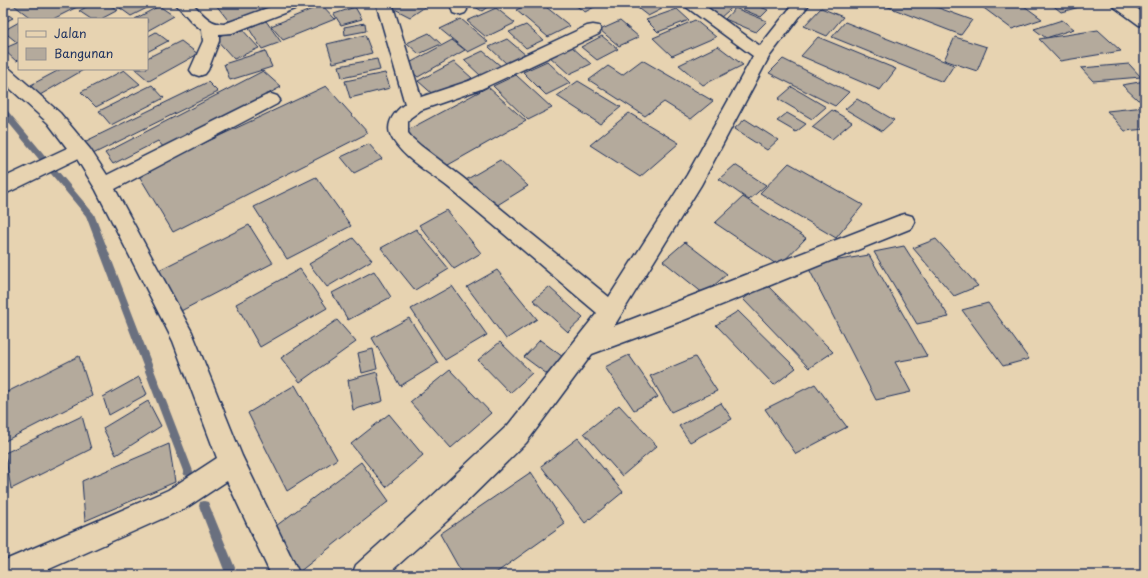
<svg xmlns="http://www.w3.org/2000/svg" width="1148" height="578" font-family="'Playpen Sans',sans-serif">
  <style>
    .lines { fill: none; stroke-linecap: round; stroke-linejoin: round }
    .stream { fill: #6b707f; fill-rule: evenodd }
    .building { fill: #b4aa9c; stroke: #1b2f5e }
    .minor-casing { stroke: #1b2f5e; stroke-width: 3 }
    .minor { fill: #e7d3b1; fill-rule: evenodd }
  </style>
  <rect width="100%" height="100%" fill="#e7d3b1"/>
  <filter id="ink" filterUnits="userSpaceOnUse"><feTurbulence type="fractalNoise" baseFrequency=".025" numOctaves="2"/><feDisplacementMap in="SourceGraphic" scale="8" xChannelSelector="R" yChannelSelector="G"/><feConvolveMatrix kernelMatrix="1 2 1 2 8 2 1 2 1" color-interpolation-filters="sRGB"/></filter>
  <g filter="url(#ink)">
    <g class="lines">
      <g class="stream">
        <path d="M3,108L6,109L94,214L193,471L192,475L188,476L184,475L183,471L86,216L3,116Z"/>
        <path d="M204,501L208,502L238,575H226L199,506L200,502Z"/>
      </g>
    </g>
    <g class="building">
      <path d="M11,3H39L44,7L53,3H85L53,19H32Z"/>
      <path d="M94,3H106L118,10L101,19H91L79,11Z"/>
      <path d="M113,3H157L131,16Z"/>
      <path d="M221,3H282L231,24L216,5Z"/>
      <path d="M390,3H431L410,17L387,5Z"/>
      <path d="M468,3H493L482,11Z"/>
      <path d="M531,3H541L570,26L548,37L516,10Z"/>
      <path d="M572,3H594L598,5L585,12Z"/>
      <path d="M641,3H654L662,9L648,16L635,6Z"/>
      <path d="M713,3H737L720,18L704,11Z"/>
      <path d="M748,3H751L768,10L761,17L742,9Z"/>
      <path d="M878,3H925L972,20L961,35Z"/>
      <path d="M977,3H1020L1042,19L1012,29Z"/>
      <path d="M1050,3H1084L1087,5L1061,12Z"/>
      <path d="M322,5L335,19L283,40L271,26Z"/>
      <path d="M159,6L174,16L147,31V19H135Z"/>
      <path d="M355,7L362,19L341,25L334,14Z"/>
      <path d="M496,8L515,23L486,37L467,21Z"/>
      <path d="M735,8L767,21L756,32L725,19Z"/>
      <path d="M821,8L843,17L827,36L804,26Z"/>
      <path d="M677,9L689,20L658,32L646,20Z"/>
      <path d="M3,11L13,18L3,23Z"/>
      <path d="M461,19L488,42L468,52L440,29Z"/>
      <path d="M695,20L716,37L672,56L653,38Z"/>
      <path d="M1062,20L1074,29L1046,38L1034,29Z"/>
      <path d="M266,21L281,42L262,49L248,27Z"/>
      <path d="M620,21L639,37L619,46L600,30Z"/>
      <path d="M19,22V44L3,31Z"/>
      <path d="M845,22L954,65L943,82L832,37Z"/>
      <path d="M365,23L366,31L345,35L344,27Z"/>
      <path d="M526,25L543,40L526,48L509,32Z"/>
      <path d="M240,27L259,48L234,59L215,38Z"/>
      <path d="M1098,30L1121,51L1060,61L1039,39Z"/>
      <path d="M156,32L168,41L147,52V37Z"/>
      <path d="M429,33L441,44L419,54L407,43Z"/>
      <path d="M365,35L372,53L333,63L327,44Z"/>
      <path d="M602,36L618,49L597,60L581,47Z"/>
      <path d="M818,37L896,69L880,90L801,56Z"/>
      <path d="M955,37L987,47L977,71L944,60Z"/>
      <path d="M507,39L527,56L508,65L489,47Z"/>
      <path d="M452,40L465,50L418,77L404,66Z"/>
      <path d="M181,41L198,54L149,81L135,69H147V58Z"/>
      <path d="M19,42V60L16,61L3,49Z"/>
      <path d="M571,46L591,64L569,74L549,56Z"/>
      <path d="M718,46L743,65L703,85L679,65Z"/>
      <path d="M265,51L272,67L230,80L224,64Z"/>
      <path d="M483,51L502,67L482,77L464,60Z"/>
      <path d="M377,59L380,70L342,78L339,66Z"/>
      <path d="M783,59L849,92L835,106L769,73Z"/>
      <path d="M642,60L713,101L691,119L664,102L645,116L589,80L608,66L622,75Z"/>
      <path d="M547,61L570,83L546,95L523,72Z"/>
      <path d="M454,62L472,78L436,97L418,81Z"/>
      <path d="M1129,64L1141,77L1093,81L1081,68Z"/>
      <path d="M61,69H85L40,95L29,86Z"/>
      <path d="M124,70L140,84L96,107L81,92Z"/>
      <path d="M263,71L281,87L165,149L158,141L113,164L105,153Z"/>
      <path d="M385,73L390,88L350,98L345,81Z"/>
      <path d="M516,75L552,108L528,120L493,86Z"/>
      <path d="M578,81L621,107L600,124L557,96Z"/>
      <path d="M1145,81V99L1138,100L1122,85Z"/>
      <path d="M208,82L218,92L91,155L82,143Z"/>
      <path d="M152,85L164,98L111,125L99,111Z"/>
      <path d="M326,86L368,133L173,232L138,174Z"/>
      <path d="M488,87L526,121L441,169L404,132Z"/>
      <path d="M792,87L826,107L812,119L778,99Z"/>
      <path d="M857,99L894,120L882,131L845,109Z"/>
      <path d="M1145,107V129L1125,131L1107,111Z"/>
      <path d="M832,110L852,122L832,139L812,127Z"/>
      <path d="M629,113L679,143L640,177L590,145Z"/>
      <path d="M787,113L806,124L796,132L777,121Z"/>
      <path d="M745,119L778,140L767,150L734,129Z"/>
      <path d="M369,144L382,159L354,173L341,157Z"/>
      <path d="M500,160L528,186L491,209L464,181Z"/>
      <path d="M789,163L863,205L836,238L760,193Z"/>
      <path d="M735,165L766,185L749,200L719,179Z"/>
      <path d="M316,177L351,226L287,259L254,207Z"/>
      <path d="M743,197L806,238L779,266L715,223Z"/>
      <path d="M446,210L481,253L454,269L419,225Z"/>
      <path d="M249,225L273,263L179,312L159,270Z"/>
      <path d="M416,229L449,269L415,290L381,248Z"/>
      <path d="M353,238L372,260L327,287L309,264Z"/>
      <path d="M936,239L978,286L954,296L913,248Z"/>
      <path d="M685,242L727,274L704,294L663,261Z"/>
      <path d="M904,246L949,317L917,324L874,252Z"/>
      <path d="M869,255L927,356L895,362L911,392L876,400L808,267L822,265L821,263Z"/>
      <path d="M300,269L327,308L260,347L236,304Z"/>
      <path d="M497,270L537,319L506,339L467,287Z"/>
      <path d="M374,271L391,297L348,320L332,293Z"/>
      <path d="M766,284L833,352L809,368L743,299Z"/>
      <path d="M452,286L487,335L445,360L411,309Z"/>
      <path d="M549,287L583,318L568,332L533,300Z"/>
      <path d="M988,303L1029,359L1003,366L962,310Z"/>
      <path d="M738,311L796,368L774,385L716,325Z"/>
      <path d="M409,318L438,363L400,386L372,338Z"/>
      <path d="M337,320L356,342L300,382L281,358Z"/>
      <path d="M540,340L563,357L547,374L524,357Z"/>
      <path d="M500,342L532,373L510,393L478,360Z"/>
      <path d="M373,349L377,369L362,373L358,353Z"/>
      <path d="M629,355L658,397L634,410L605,367Z"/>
      <path d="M79,356L92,396L3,442V394Z"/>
      <path d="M695,357L717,391L671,412L650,376Z"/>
      <path d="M450,370L491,413L451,448L410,402Z"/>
      <path d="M377,372L383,401L353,410L348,380Z"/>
      <path d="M139,377L147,394L109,415L103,397Z"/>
      <path d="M815,384L847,427L796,454L765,409Z"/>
      <path d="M295,385L337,459L287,491L248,413Z"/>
      <path d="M148,401L161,426L116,455L103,428Z"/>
      <path d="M721,403L732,419L690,442L679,426Z"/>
      <path d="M619,405L657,446L622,476L584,433Z"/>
      <path d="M389,414L423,455L386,487L351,444Z"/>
      <path d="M82,416L91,449L11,489L5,453Z"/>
      <path d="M578,438L623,492L585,523L541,466Z"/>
      <path d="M169,444L175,482L85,521L82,481Z"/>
      <path d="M361,462L389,501L299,572L272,529Z"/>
      <path d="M531,472L565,524L493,575H463L440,534Z"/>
    </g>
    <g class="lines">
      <defs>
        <g id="minor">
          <path d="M175,3H192C202,13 209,24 224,24L281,3H304L302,6L232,33L219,34V41L208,70L205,74L199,76L193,74L190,70L203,41L202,30L191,21Z"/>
          <path d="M376,3H392L421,97L469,81L587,26L593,25L599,26L601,30L599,34L481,89L421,110L410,118L408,122V133L412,138L421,146L462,177L609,297L687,175L753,56L685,6L683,3H701L760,46L794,3H810L769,57L701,185L614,326L898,216L905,214L912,216L915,222L912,228L684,320L592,354L526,443L447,521L387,575H352L356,565L427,501L508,425L597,313C547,271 498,228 448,187C430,173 399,156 390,134C386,122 396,110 405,104Z"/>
          <path d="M450,3H466L467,10L465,13L459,15L453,13Z"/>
          <path d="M1111,3H1129L1145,14V26L1139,25L1113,6Z"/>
          <path d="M3,66L9,68L60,113L90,149L107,175L265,96L271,94L277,96L280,100L277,104L115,189L192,332L242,456L300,575H271L227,481L186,508L36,575H3V561L97,521L168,490L217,458L173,341L96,190L77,159L3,195V178L67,148L48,123L3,82Z"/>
        </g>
      </defs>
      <use href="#minor" class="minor-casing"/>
      <use href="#minor" class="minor"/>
    </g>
  </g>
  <rect width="1148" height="578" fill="none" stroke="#e7d3b1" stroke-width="16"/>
  <rect x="8" y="8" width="1132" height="562" fill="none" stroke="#1b2f5e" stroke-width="1.5" filter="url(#ink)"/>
  <rect x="18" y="18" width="130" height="52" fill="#e7d3b1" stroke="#959190"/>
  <rect x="26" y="31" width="20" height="6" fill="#e7d3b1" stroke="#959190"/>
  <text x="54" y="38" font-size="12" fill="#1b2f5e">Jalan</text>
  <rect x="26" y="48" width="20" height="12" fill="#b4aa9c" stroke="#959190"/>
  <text x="54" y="58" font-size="12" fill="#1b2f5e">Bangunan</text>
</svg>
